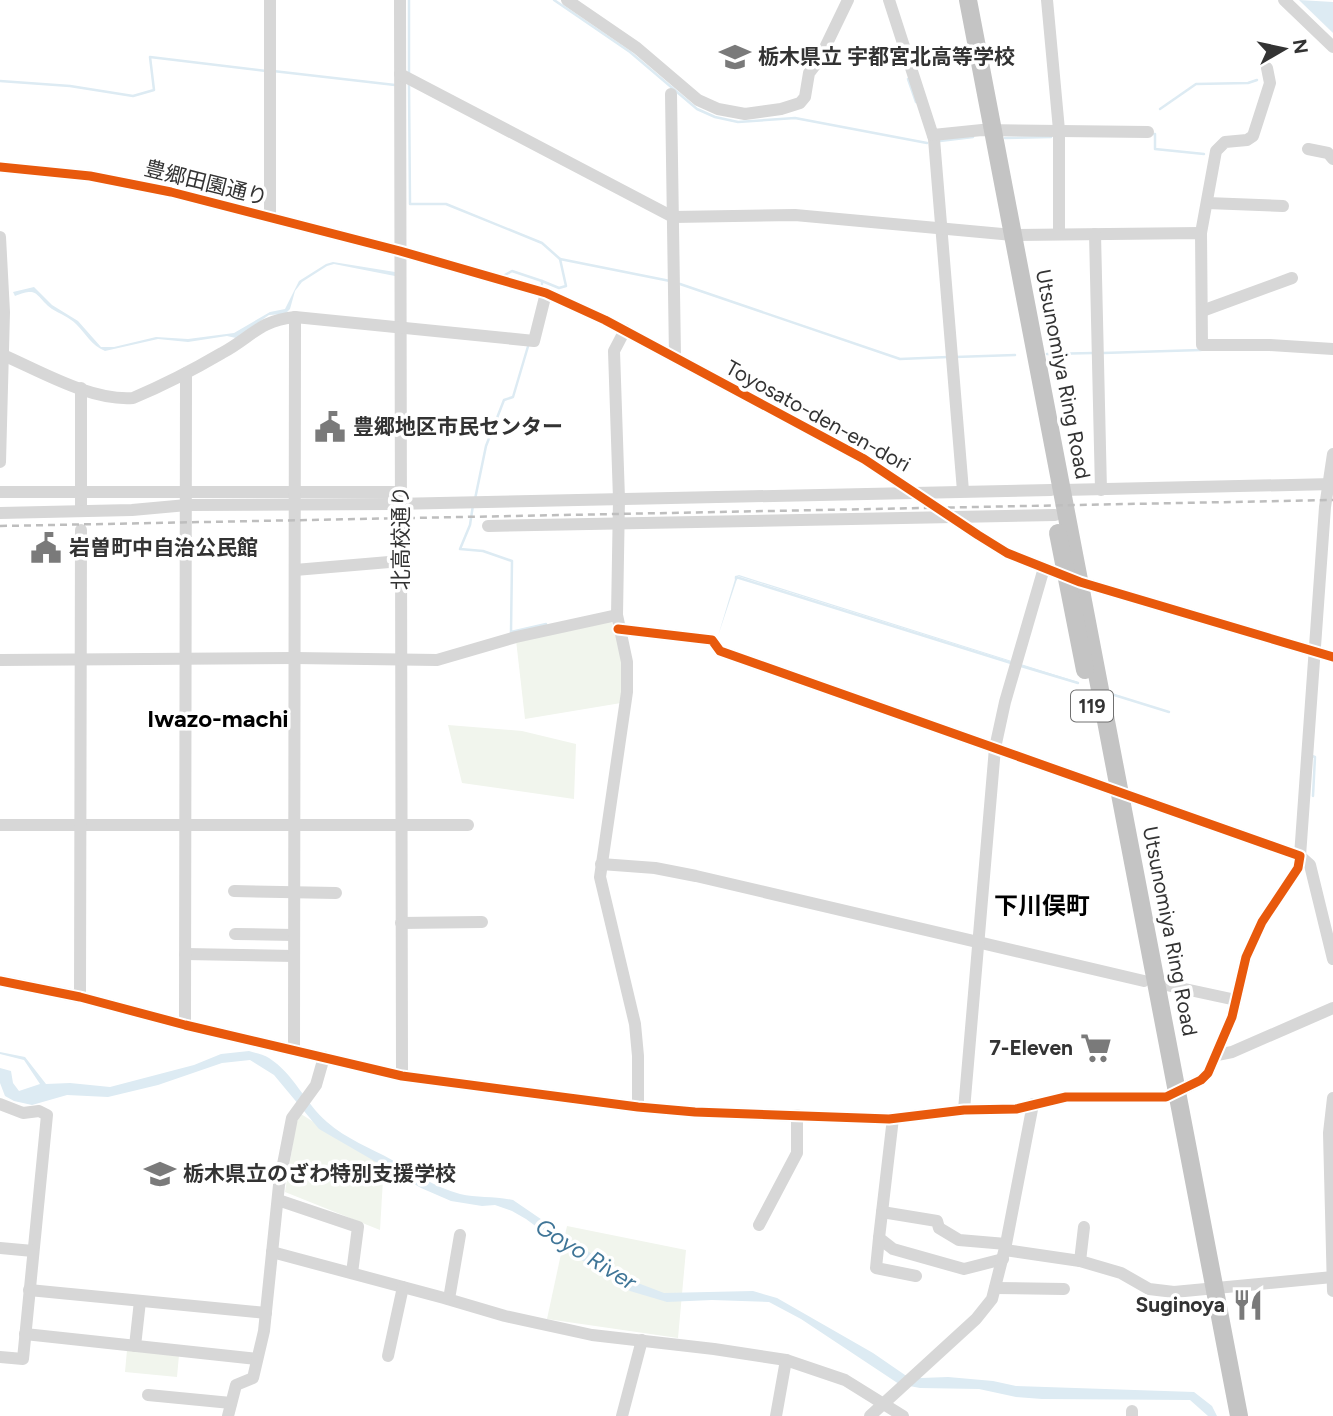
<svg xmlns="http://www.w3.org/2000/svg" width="1333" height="1416" font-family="Figtree,'Noto Sans JP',sans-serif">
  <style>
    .green { fill: #f1f5ed }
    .water { fill: #ddebf3 }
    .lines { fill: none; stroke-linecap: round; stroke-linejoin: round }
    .stream { stroke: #ddebf3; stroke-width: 2.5 }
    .minor { stroke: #d7d7d7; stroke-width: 12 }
    .highway { stroke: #c4c4c4; stroke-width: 18 }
    .rail { stroke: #bebebe; stroke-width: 2.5; stroke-dasharray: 7 5; stroke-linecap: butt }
    .cycleway-casing { stroke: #fff; stroke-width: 13 }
    .cycleway { stroke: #e8590c; stroke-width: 9 }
    .labels { text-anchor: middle; stroke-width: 7; stroke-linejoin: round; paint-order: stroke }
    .shield { fill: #fff; stroke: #707070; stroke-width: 2 }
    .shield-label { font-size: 19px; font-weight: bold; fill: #333 }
    .poi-label { font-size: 21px; font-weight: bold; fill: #333; stroke: #fff; text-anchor: start }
    .street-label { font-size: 21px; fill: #333; stroke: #fff }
    .water-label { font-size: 23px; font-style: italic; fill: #3f7597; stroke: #fff }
    .quarter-label { font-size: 24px; font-weight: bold; fill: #000; stroke: #fff }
  </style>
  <rect width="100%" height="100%" fill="#fff"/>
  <g class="green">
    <path d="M611,620L622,658L621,703L525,719L516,640Z"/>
    <path d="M448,725L522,731L576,744L574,799L462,783Z"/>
    <path d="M301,1114L377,1162L383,1179L380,1230L285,1192L296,1124Z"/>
    <path d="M567,1226L686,1250L678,1338L547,1319Z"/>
    <path d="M127,1350L179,1355L177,1377L125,1372Z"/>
  </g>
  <g class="water">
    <path d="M1299,0L1333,2V33Z"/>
    <path d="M333,262L395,272V276L334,264L327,266L302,282L295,291L290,309L285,314L269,315L236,338L227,336L188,342L158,339L105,351C91,345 86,334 76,324C69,317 60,314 52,309C35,296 39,286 15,296L13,292L34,287L52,305L78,321L101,347H114L156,337L188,339L234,333L270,312L285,309L299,281L326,264Z"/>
    <path d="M739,575L1078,682V683L738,576L718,636L736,576Z"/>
    <path d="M249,1051C255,1053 264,1054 269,1058C294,1074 305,1103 327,1122C346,1139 371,1148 392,1160C414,1173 434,1187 460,1194C477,1198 495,1196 513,1200L630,1280L664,1293L753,1291L777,1298L873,1353L905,1375L921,1378L948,1377L993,1381L1016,1386L1194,1392L1212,1406L1217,1416H1208L1190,1400L1042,1399L1016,1397L979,1389L920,1388L899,1384L801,1319L769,1302L712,1300L667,1302L630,1291L577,1257L526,1219L512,1211L495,1205L482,1206L451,1201L421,1188L319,1129L274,1075L250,1060L222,1063L158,1085L108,1097L67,1095L32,1105L14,1101L5,1096L0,1083V1068L11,1071L13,1083L19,1091L40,1084L24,1060L0,1054V1052L25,1057L46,1084L70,1083L110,1087L194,1065L221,1054Z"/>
  </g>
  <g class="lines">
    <g class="stream">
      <path d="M554,0L630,52L697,109L715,117L738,122L795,118L927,143"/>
      <path d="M273,71L395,85"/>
      <path d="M409,74V0"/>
      <path d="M908,79L916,102"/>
      <path d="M0,81L70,86L133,96L154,90L150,57L266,71"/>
      <path d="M409,84L410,204H446L542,243L560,259"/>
      <path d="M1160,109L1196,84L1248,83L1257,80"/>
      <path d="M1152,134H1155V149L1204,154"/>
      <path d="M1005,138L1051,137"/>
      <path d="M940,141L973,137"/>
      <path d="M503,276L512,271L542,281"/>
      <path d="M542,284V281L559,288L566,286L560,259L670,281"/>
      <path d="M680,284L900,359L948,357"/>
      <path d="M1103,353L1201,350"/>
      <path d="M1047,354L1093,353"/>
      <path d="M955,357L1015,355"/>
      <path d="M475,499L486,446L504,400L513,397L529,343"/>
      <path d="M473,505L470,525L460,549L483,551L512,561L511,632L546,624"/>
      <path d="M736,579V577L1011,663"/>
      <path d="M1021,666L1078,683"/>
      <path d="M1111,694L1169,712"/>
      <path d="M1312,756L1315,757L1313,796"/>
    </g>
    <g class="minor">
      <path d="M400,0L402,1076"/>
      <path d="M567,0L637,48L698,100L718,109L745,114L781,109L800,103L805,97L809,73L819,60L848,0"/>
      <path d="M889,0L934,139L963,491"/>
      <path d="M1047,0L1059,130V234"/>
      <path d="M1284,0L1333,47"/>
      <path d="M400,74L673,217L795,215L1013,235L1201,233L1202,345H1270L1333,349"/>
      <path d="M671,94L675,357"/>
      <path d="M933,135L982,130L1148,132"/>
      <path d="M1308,149L1328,153L1333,159"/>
      <path d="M0,167L90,176L171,192L400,251L546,293L605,320L864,459L978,535L1007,553L1080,582L1333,657"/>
      <path d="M1207,203L1283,206"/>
      <path d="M270,217V0"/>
      <path d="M1201,233L1216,151L1225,142L1247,140L1253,136L1270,83L1267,68"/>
      <path d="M1095,234L1101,490"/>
      <path d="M0,237L4,312L0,462"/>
      <path d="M1202,311L1292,278"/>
      <path d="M625,330L614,351L619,499L617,615L627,662V692L600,877L635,1024L638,1056V1107"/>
      <path d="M3,355C42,372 91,401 133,398C164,385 193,370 222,353C252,337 258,321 295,317L534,341L546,293"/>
      <path d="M1333,454L1325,507L1300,856L1310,865L1333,959"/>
      <path d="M1062,490L1333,484"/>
      <path d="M0,492H401"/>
      <path d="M81,511V388"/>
      <path d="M0,513L132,510L187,505L393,504L1051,490"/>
      <path d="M488,526L1055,515"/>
      <path d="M295,570L401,561"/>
      <path d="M0,660L295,658L437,660L516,637L617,615"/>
      <path d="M0,825H468"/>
      <path d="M601,864L655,868L696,876L1144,981"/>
      <path d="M234,891L336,893"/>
      <path d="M401,923L482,922"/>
      <path d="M235,934L294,935"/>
      <path d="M185,954L294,956"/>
      <path d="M0,981L80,997L185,1025L402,1076L638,1107L695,1112L889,1119L964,1110L1016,1109L1066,1097H1166L1201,1080L1208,1073L1232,1017L1246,957L1262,922L1298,868L1300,856L720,651L712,640L618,629"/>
      <path d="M1157,983L1236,1000"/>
      <path d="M80,997L81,530"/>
      <path d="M185,1025L186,373"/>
      <path d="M294,1050L295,317"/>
      <path d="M1217,1055L1232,1052L1333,1008"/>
      <path d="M1333,1098L1329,1133L1333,1291"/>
      <path d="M0,1104L23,1113L39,1111L47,1115L23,1359L0,1357"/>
      <path d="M964,1110L995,748L1005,702L1044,568"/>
      <path d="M893,1118L879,1238L893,1249L964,1269L1003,1259"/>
      <path d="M278,1200L358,1227L352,1273"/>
      <path d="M882,1212L937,1221L939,1228L959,1240L1006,1244"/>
      <path d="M759,1225L797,1153V1115"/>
      <path d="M879,1238L876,1268L916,1276"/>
      <path d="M0,1248L33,1251"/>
      <path d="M1005,1250L1080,1261L1121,1273L1149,1289L1174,1292L1333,1277"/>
      <path d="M272,1252L444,1298L505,1316L592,1335L714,1349L786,1360L845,1380L903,1416"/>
      <path d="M1080,1261L1084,1227"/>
      <path d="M995,1288L1064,1289"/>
      <path d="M29,1290L266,1313"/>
      <path d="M449,1299L460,1235"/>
      <path d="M25,1334L257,1359"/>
      <path d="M135,1346L140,1301"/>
      <path d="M388,1356L403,1287"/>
      <path d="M148,1395L231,1403"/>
      <path d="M228,1416L236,1385L253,1378L264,1331L279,1185L292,1118L316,1085L324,1057"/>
      <path d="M622,1416L642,1340"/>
      <path d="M776,1416L786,1360"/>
      <path d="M870,1416L976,1319L992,1299L1006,1244L1033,1104"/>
      <path d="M1132,1416V1411"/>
    </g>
    <g class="highway">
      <path d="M968,0L1239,1416"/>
      <path d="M1058,533L1085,670"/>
    </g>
    <path class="rail" d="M0,526L1333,500"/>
    <defs>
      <g id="cycleway">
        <path d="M0,167L90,176L171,192L400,251L546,293L605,320L864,459L978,535L1007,553L1080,582L1333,657"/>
        <path d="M0,981L80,997L185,1025L402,1076L638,1107L695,1112L889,1119L964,1110L1016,1109L1066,1097H1166L1201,1080L1208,1073L1232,1017L1246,957L1262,922L1298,868L1300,856L720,651L712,640L618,629"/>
      </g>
    </defs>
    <use href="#cycleway" class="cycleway-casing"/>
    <use href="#cycleway" class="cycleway"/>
  </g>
  <defs>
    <symbol id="school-bare" viewBox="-9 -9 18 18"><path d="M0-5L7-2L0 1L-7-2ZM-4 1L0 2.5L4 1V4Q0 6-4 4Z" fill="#7a7a7a" stroke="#fff" stroke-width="2.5" paint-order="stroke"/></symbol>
    <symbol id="civic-bare" viewBox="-9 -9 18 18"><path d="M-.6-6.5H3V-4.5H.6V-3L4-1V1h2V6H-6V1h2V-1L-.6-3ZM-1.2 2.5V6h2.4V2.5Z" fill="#7a7a7a" stroke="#fff" stroke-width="2.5" paint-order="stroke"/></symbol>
    <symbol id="supermarket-bare" viewBox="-9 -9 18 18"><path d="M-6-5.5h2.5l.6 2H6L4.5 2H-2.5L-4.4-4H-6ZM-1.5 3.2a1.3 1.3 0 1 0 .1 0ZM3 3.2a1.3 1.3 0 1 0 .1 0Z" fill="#7a7a7a" stroke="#fff" stroke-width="2.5" paint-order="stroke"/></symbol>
    <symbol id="restaurant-bare" viewBox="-9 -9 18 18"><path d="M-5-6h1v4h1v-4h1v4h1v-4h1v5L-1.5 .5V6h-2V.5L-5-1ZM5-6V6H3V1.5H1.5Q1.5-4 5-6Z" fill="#7a7a7a" stroke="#fff" stroke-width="2.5" paint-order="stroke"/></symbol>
  </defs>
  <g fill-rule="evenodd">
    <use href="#school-bare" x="713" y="35" width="44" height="44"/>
    <use href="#civic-bare" x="308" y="405" width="44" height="44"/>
    <use href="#civic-bare" x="24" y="526" width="44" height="44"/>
    <use href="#supermarket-bare" x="1074" y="1026" width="44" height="44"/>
    <use href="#school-bare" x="138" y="1152" width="44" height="44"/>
    <use href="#restaurant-bare" x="1226" y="1283" width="44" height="44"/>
  </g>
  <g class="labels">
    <rect class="shield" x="1071" y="690.5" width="42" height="31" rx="5"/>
    <g class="shield-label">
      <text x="1092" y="713">119</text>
    </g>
    <g class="poi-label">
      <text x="758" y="64">栃木県立 宇都宮北高等学校</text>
      <text x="353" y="434">豊郷地区市民センター</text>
      <text x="69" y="555">岩曽町中自治公民館</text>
      <text x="1073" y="1055" text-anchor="end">7-Eleven</text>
      <text x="183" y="1181">栃木県立のざわ特別支援学校</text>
      <text x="1225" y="1312" text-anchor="end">Suginoya</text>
    </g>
    <g class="street-label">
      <text transform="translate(206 183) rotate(14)" y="7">豊郷田園通り</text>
      <text transform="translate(1063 374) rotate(79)" y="7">Utsunomiya Ring Road</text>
      <text transform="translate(818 416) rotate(29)" y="7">Toyosato-den-en-dori</text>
      <text transform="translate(401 538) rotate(-90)" y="7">北高校通り</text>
      <text transform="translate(1170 931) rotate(79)" y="7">Utsunomiya Ring Road</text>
    </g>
    <g class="water-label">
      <text transform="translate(586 1254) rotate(32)" y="8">Goyo River</text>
    </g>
    <g class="quarter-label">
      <text x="218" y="727">Iwazo-machi</text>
      <text x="1042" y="914">下川俣町</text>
    </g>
  </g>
  <g transform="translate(1284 49) rotate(81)" stroke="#ffffff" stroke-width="5" paint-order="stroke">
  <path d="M0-5L12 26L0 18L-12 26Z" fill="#333333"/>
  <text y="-10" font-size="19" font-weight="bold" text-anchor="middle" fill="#333333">N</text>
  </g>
</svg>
